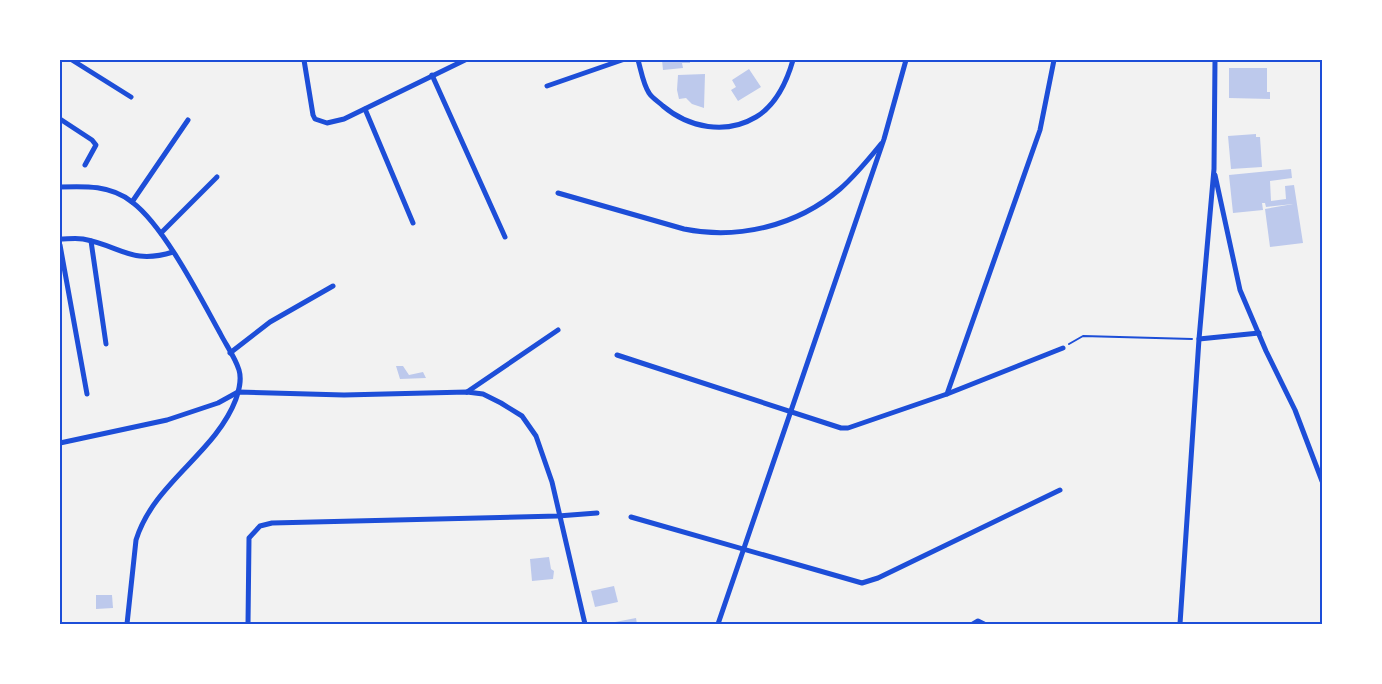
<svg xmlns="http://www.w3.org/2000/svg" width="1382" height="684" font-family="'Crimson Pro',serif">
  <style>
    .building { fill: #bdc9ec }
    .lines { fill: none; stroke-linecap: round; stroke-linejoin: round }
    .path { stroke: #1d4ed8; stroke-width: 2 }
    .minor { stroke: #1d4ed8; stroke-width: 5 }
    .neatline { fill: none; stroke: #1d4ed8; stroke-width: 2 }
  </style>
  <rect width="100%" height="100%" fill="#f2f2f2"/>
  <g class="building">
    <path d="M662,60H690V63H682L683,68L663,70Z"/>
    <path d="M1229,68H1267V92H1270V99L1229,98Z"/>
    <path d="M749,69L761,87L738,101L731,90L736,87L732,80Z"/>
    <path d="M705,74L704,108L692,104L686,98L679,99L677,90L678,75Z"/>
    <path d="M1256,134V137H1260L1262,167L1231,169L1228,136Z"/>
    <path d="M1291,169L1292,178L1270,181L1271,201L1286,199L1285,186L1294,185L1303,243L1270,247L1265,209L1293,204L1266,207L1265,203H1262L1263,210L1233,213L1229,175Z"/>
    <path d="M396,366H403L409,375L423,372L426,378L400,379Z"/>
    <path d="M549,557L551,569L554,571L553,579L532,581L530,559Z"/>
    <path d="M614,586L618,602L595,607L591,591Z"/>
    <path d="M96,595H112L113,608L96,609Z"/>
    <path d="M636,618L637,624H611L610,623Z"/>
  </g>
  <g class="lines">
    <path class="path" d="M1069,344L1083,336L1192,339"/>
    <g class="minor">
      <path d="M72,60L131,97"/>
      <path d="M304,60L313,115L315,119L327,123L344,119L465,60"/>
      <path d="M638,60C641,70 643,84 649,93C652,98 659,102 663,106C689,128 726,135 756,117C776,105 787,81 793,60"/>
      <path d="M432,75L505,237"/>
      <path d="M547,86L622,60"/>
      <path d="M365,109L413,223"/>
      <path d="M60,119L92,140L96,145L85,165"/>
      <path d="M1215,175L1240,290L1266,351L1295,410L1322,481"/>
      <path d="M60,187C85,186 111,185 132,202C164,226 200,297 220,333C226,345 235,357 239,370C242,380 239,390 236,399C215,454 154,482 136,540L127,624"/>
      <path d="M558,193L684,229C738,240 797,226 840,189C855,176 868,160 881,144"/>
      <path d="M132,202L188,120"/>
      <path d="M161,233L217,177"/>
      <path d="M60,239C67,239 76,238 83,239C121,246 131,265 173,252"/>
      <path d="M91,241L106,344"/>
      <path d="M60,245L87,394"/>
      <path d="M1199,339L1259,333"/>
      <path d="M230,353L270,322L333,286"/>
      <path d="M617,355L841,428H848L947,394L1063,348"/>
      <path d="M467,392L558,330"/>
      <path d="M947,394L1040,130L1054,60"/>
      <path d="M60,443L167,420L218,403L238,392L344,395L467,392L483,394L501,403L522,416L536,436L552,482L585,624"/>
      <path d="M631,517L862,583L878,578L1060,490"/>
      <path d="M248,624L249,538L260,526L272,523L558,516L597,513"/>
      <path d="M718,624L884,139L906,60"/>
      <path d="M973,624L978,621L984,624"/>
      <path d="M1180,624L1199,339L1214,169L1215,60"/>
    </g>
  </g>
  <rect width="1382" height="684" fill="none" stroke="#ffffff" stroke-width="122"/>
  <rect x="61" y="61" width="1260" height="562" class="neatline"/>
</svg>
